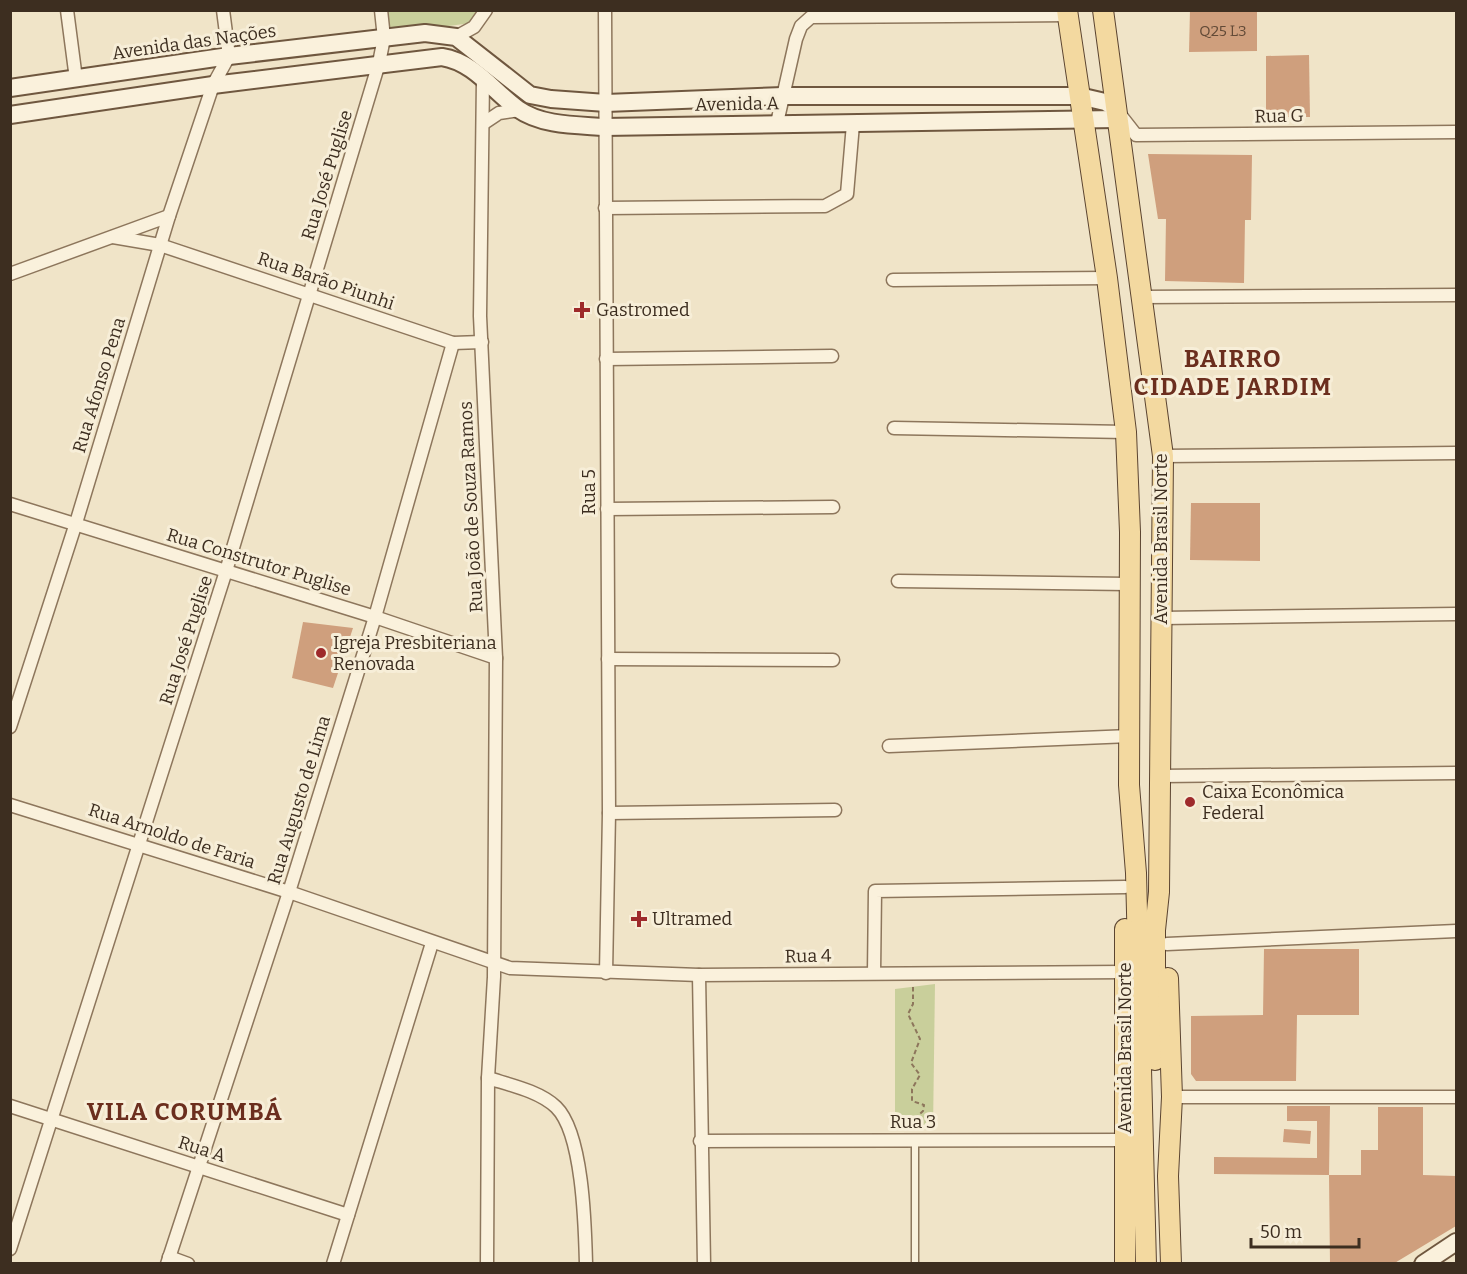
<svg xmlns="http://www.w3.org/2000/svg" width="1467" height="1274" font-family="Bitter,serif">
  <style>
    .green { fill: #c9cf9b }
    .building { fill: #cf9f7d }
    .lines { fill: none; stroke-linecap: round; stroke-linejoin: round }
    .lane-casing { stroke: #8d765c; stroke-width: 9 }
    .street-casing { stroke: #8d765c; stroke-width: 15 }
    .secondary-casing { stroke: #6f573f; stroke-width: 20 }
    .primary-casing { stroke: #5b4430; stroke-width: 22 }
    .path { stroke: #8d765c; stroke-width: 2; stroke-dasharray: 4.5 3; stroke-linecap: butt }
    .lane { stroke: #faf1dc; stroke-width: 6 }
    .street { stroke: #faf1dc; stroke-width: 12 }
    .secondary { stroke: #faf1dc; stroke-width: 16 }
    .primary { stroke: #f3d9a0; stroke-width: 20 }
    .poi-dot { fill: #9e2a2b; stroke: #f7eed8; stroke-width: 2 }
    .labels { text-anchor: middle; stroke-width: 6; stroke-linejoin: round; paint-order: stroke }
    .number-label { font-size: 15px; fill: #624a37 }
    .street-label { font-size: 18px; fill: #3d2e20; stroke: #f7eed8 }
    .poi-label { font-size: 18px; fill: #3d2e20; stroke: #f7eed8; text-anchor: start }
    .district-label { font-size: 24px; font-weight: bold; letter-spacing: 1.5px; fill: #6b2e1e; stroke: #f7eed8 }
  </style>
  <rect width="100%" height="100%" fill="#f0e4c8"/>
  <g class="green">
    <path d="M385,11H479V22L388,34Z"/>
    <path d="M935,984L933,1130L895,1128V989Z"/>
  </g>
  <g class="building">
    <path d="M1190,10H1257V51L1189,52Z"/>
    <path d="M1309,55L1310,117H1266V56Z"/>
    <path d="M1148,154L1252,155L1251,220H1245L1244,283L1165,281L1166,219H1158Z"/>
    <path d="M1191,503H1260V561L1190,560Z"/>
    <path d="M303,622L353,628L333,688L292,678Z"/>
    <path d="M1264,949H1359V1015H1297L1296,1081H1196L1191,1074V1016L1263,1015Z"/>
    <path d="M1287,1106H1330L1329,1175L1214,1174V1157L1317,1158V1121H1287Z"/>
    <path d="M1378,1107H1423V1175L1456,1176V1226L1393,1264H1330L1329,1175H1361V1150H1378Z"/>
    <path d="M1284,1129L1311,1131L1310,1144L1283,1142Z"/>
  </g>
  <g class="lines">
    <defs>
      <path id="lane" d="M915,1264V1141"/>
      <g id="street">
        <path d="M67,10L76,79"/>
        <path d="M605,10L609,813L606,973"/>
        <path d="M456,37L474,27L486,10"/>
        <path d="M483,79L480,316L496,658L494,977L488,1078L487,1264"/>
        <path d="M1118,112L1136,135L1456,132"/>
        <path d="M484,123L499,113L520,110"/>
        <path d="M777,123L796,39L801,26L811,17L1068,15"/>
        <path d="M605,208L825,206L847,194L853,124"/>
        <path d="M113,237L160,245L453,343L482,342"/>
        <path d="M10,274L169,216"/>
        <path d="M893,280L1107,278"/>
        <path d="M1141,297L1456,295"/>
        <path d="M606,359L832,356"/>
        <path d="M894,428L1126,432"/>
        <path d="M1163,456L1456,453"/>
        <path d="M10,504L375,617L496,658"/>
        <path d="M607,509L833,507"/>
        <path d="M898,581L1128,584"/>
        <path d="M1161,618L1456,614"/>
        <path d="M608,659L833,660"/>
        <path d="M10,727L76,523L169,216L213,85L229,56L223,10"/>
        <path d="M889,746L1130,736"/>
        <path d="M1161,776L1456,773"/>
        <path d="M10,805L289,892L510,968L699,975L1125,972"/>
        <path d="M609,813L835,810"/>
        <path d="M1167,944L1456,931"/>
        <path d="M874,973L875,891L1125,887"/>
        <path d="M699,975L704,1264"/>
        <path d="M488,1078C510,1085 539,1091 556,1107C583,1133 585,1226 586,1264"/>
        <path d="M1172,1097H1456"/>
        <path d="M10,1106L348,1215"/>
        <path d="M700,1141L1125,1140"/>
        <path d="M10,1249L226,571L379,63L384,38L381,10"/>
        <path d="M169,1257L188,1264"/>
        <path d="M167,1264L289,892L375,617L453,343"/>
        <path d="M333,1264L432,943"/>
      </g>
      <g id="secondary">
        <path d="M10,88L229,56L425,33L456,37L530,95L551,99L606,103L783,96H1079L1105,102L1115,108"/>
        <path d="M10,115L213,85L442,57C474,62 493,91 518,109C542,126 577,125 604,127L1116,119"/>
        <path d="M1423,1264L1456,1242"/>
      </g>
      <g id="primary">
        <path d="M1067,10L1107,278L1126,432L1130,532L1129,785L1136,873L1146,1264"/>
        <path d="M1103,10L1163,456L1159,892L1155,930V1060"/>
        <path d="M1125,929V1264"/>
        <path d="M1168,978L1172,1097L1168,1176L1171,1264"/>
      </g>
    </defs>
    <use href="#lane" class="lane-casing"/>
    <use href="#street" class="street-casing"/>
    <use href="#secondary" class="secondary-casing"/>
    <use href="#primary" class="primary-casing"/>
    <path class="path" d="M913,987V1004L908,1014L920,1039L911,1063L920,1075L912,1089V1101L924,1105L923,1111L913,1120L916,1128"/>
    <use href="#lane" class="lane"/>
    <use href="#street" class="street"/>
    <use href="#secondary" class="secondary"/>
    <use href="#primary" class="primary"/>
  </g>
  <g class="poi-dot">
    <path d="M579 301h6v6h6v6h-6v6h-6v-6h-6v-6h6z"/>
    <circle cx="321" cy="653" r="6"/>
    <circle cx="1190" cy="802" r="6"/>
    <path d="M636 910h6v6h6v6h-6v6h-6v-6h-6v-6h6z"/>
  </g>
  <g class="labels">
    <g class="number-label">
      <text x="1223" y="36">Q25 L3</text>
    </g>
    <g class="street-label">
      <text transform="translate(194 42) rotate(-8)" y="6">Avenida das Nações</text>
      <text transform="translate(737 104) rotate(-1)" y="6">Avenida A</text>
      <text transform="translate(1279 116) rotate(-1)" y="6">Rua G</text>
      <text transform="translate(327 175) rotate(-73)" y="6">Rua José Puglise</text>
      <text transform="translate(326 281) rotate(19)" y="6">Rua Barão Piunhi</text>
      <text transform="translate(99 385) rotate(-73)" y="6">Rua Afonso Pena</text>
      <text transform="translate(589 492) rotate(-90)" y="6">Rua 5</text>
      <text transform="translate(471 507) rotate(-93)" y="6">Rua João de Souza Ramos</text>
      <text transform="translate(1161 539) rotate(-90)" y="6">Avenida Brasil Norte</text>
      <text transform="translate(259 562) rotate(17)" y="6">Rua Construtor Puglise</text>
      <text transform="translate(186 640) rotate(-72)" y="6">Rua José Puglise</text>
      <text transform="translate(299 800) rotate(-73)" y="6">Rua Augusto de Lima</text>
      <text transform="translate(172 836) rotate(18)" y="6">Rua Arnoldo de Faria</text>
      <text transform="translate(808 956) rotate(-1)" y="6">Rua 4</text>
      <text transform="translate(1125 1048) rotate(-90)" y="6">Avenida Brasil Norte</text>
      <text x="913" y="1128">Rua 3</text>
      <text transform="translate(202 1149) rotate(18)" y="6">Rua A</text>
    </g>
    <g class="poi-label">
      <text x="596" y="316">Gastromed</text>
      <text x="333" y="649">Igreja Presbiteriana<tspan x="333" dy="21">Renovada</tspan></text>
      <text x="1202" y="798">Caixa Econômica<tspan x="1202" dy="21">Federal</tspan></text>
      <text x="652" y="925">Ultramed</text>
    </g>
    <g class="district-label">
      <text x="1233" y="367">BAIRRO<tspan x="1233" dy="28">CIDADE JARDIM</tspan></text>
      <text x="185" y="1120">VILA CORUMBÁ</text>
    </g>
  </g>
  <rect width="1467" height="1274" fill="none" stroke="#3d2e20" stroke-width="24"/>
  <path d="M1251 1238v9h108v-9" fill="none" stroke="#3d2e20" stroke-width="3"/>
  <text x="1260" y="1238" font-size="18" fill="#3d2e20" stroke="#f7eed8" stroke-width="4.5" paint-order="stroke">50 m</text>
</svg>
